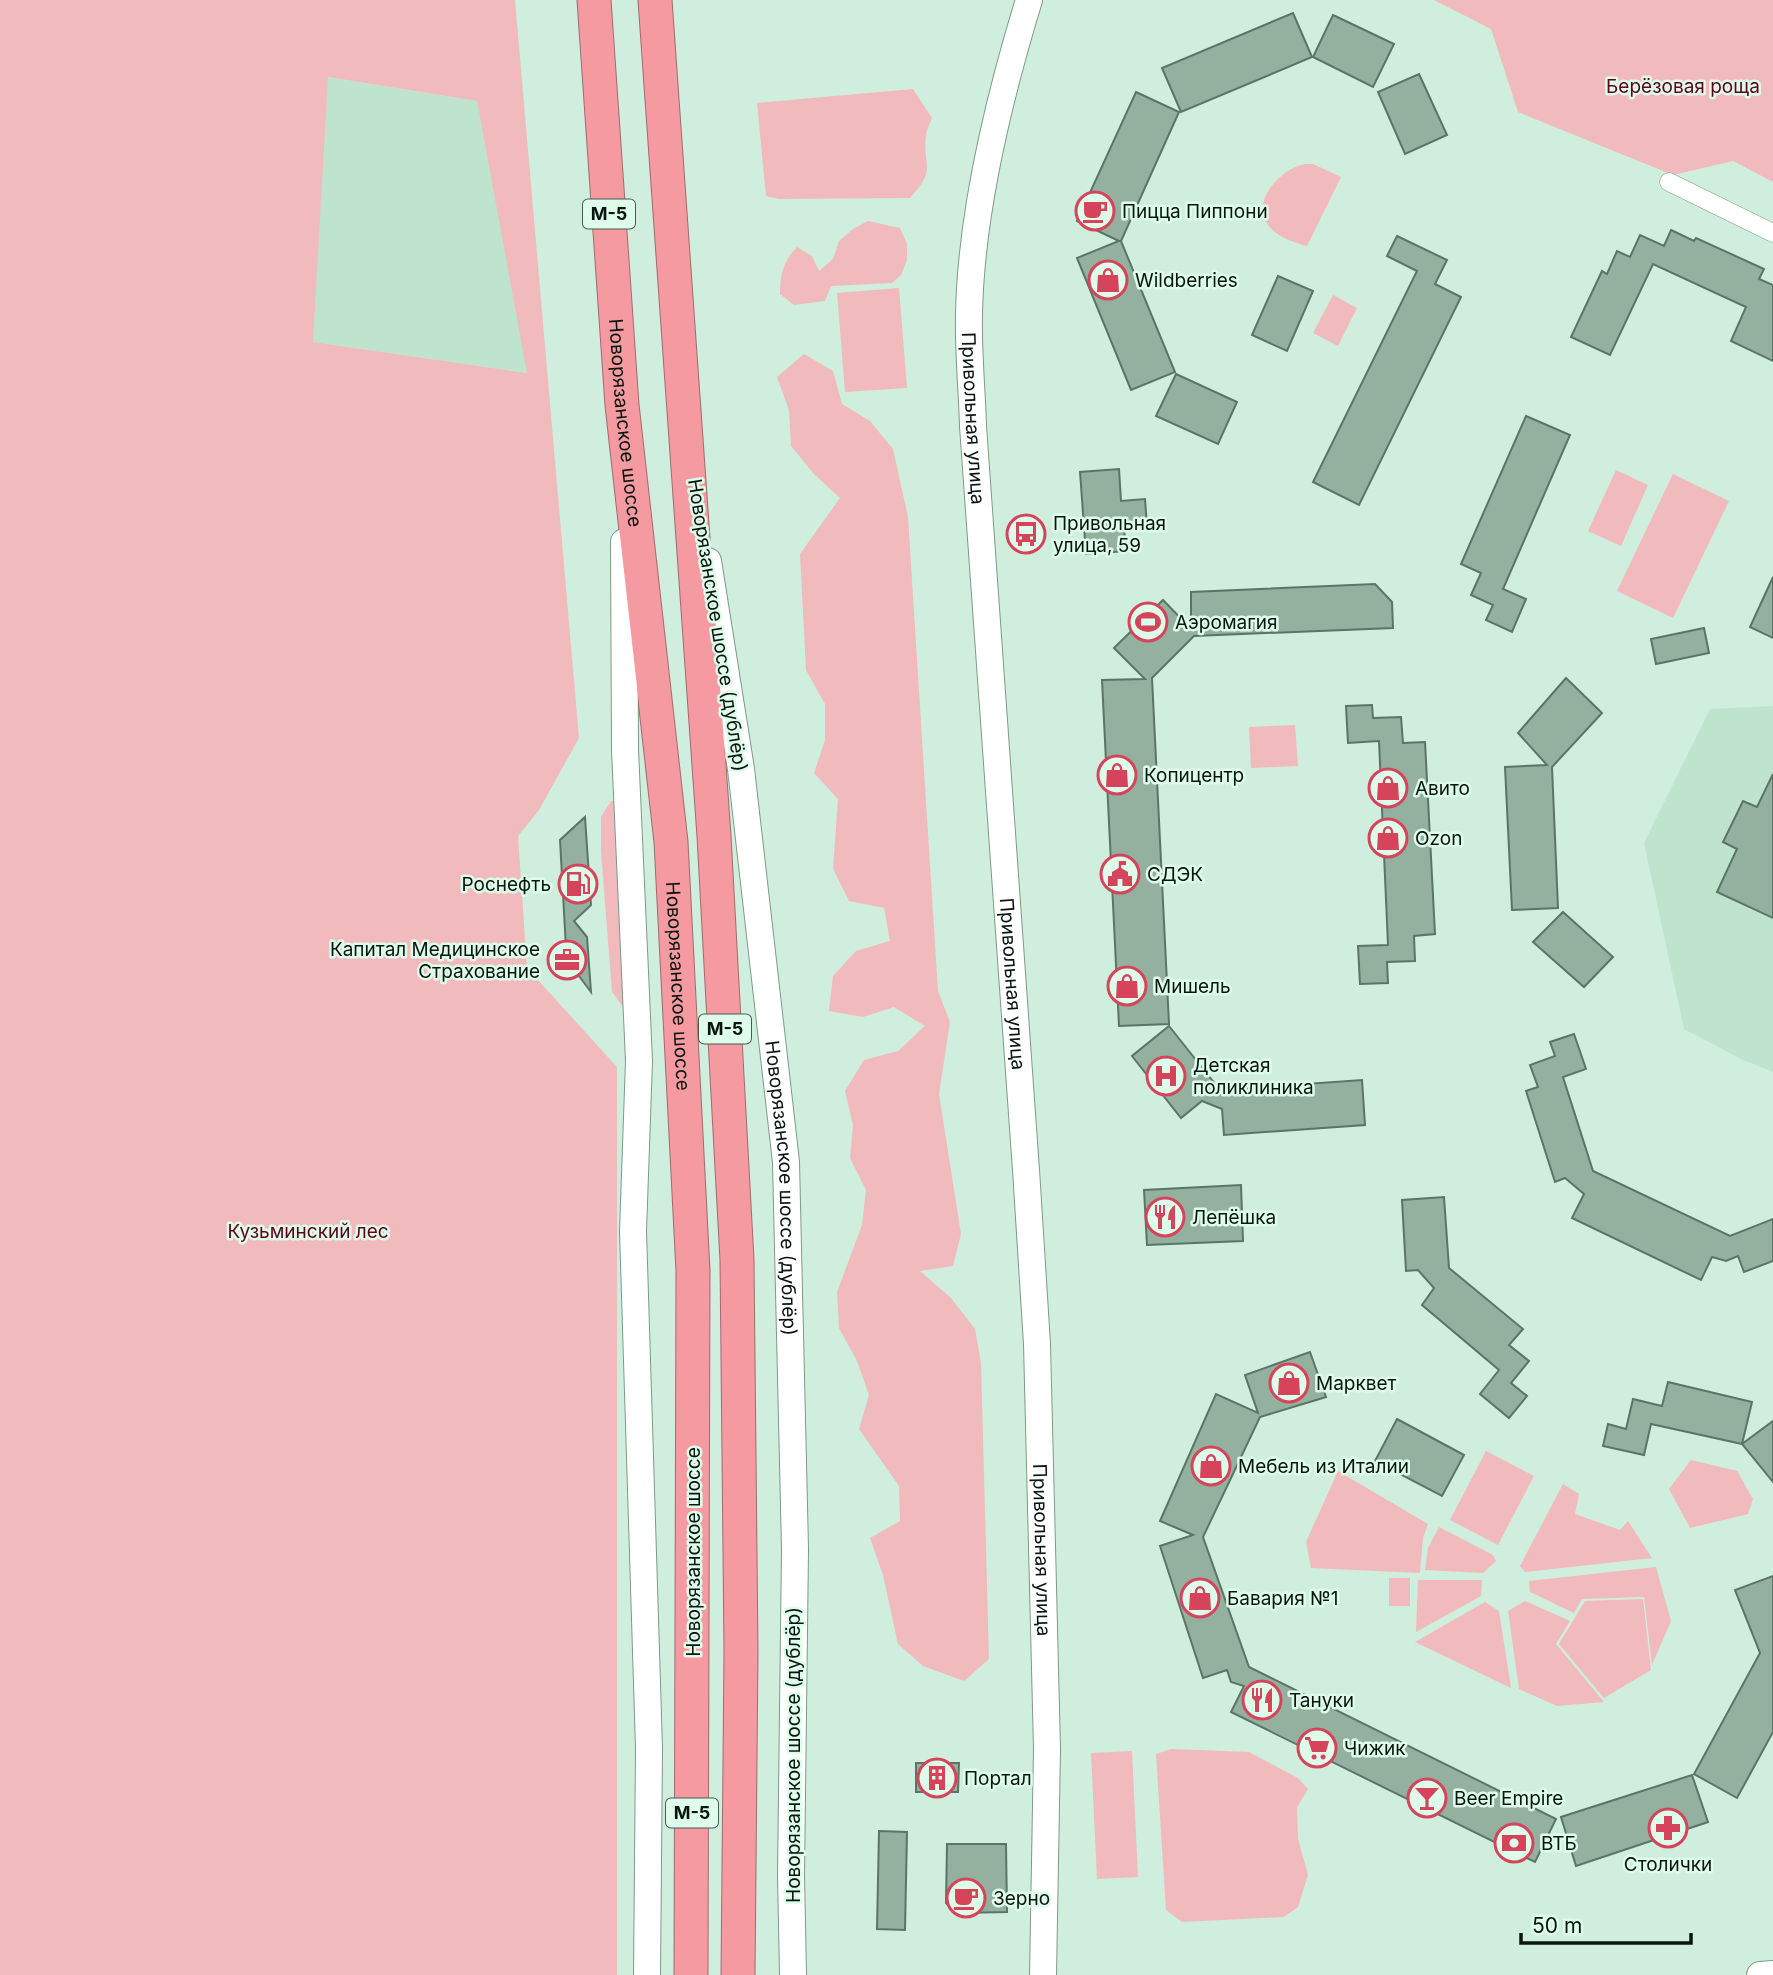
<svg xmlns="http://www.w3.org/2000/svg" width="1773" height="1975" font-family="Inter,sans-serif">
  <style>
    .built { fill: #bfe4ce }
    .green { fill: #f1babc; fill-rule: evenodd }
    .building { fill: #94b1a0; stroke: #5a7565; stroke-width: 2 }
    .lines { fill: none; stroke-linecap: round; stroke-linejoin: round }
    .street-casing { stroke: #7e9a8a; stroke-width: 19 }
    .secondary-casing { stroke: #7e9a8a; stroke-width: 28 }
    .highway-casing { stroke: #a26b6d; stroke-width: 35 }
    .street { stroke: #fff; stroke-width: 18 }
    .secondary { stroke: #fff; stroke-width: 26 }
    .highway { stroke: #f49aa0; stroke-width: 33 }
    .labels { text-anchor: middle; stroke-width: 5; stroke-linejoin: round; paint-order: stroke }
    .shield { fill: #ddfcea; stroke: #495a51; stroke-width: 2 }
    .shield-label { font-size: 18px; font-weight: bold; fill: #0a150f }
    .park-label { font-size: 19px; fill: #5e021a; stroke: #ddfcea }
    .poi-label { font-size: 19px; fill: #0a150f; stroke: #ddfcea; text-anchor: start }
    .street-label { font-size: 19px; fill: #0a150f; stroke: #ddfcea }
  </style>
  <rect width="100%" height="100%" fill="#d0eedd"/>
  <g class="built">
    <path d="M327,77L477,101L528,373L313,342Z"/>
    <path d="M1773,706V1072L1741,1059L1684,1029L1644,843L1710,709Z"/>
  </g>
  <g class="green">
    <path d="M0,0H515L579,738L539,810L518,836L527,968L617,1067V1975H0ZM328,77L477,101L527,373L313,342Z"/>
    <path d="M1434,0H1773V182L1733,161L1673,175L1518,112L1491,29Z"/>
    <path d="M913,89L932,118C930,123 927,129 926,135C922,167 938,168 910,198L779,199L766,196L757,103Z"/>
    <path d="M1305,164H1313L1341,177L1307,246C1293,242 1277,237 1268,225C1250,200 1282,168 1305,164Z"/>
    <path d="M868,221L900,228L907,244V260L901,275L892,283L831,286L825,301L794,305L780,294C780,274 783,262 797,247L812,256L819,271L833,259L839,241L853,229Z"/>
    <path d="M899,288L907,388L845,392L837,293Z"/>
    <path d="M1333,295L1357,308L1338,346L1313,333Z"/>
    <path d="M804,354L833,371L842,404L870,421L893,449L908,517L938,991L950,1022L939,1094L961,1234L953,1266L920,1271L951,1298L975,1329L981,1363L989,1659L964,1681L923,1666L898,1644L883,1575L870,1538L900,1521L899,1486L859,1429L869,1395L857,1361L839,1328L837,1292L862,1225L866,1190L850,1158L853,1125L845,1091L864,1060L898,1051L925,1026L894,1007L863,1017L829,1011L833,976L856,951L890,941L884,908L849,901L833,869L838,799L814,773L825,740V704L806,670L800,554L840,498L814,474L791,446L789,410L777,377Z"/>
    <path d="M1616,470L1648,485L1621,546L1588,531Z"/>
    <path d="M1673,474L1729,501L1673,618L1617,591Z"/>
    <path d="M1295,725L1298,766L1251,768L1249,727Z"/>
    <path d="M611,801H615L626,1011L612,992L601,851V817Z"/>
    <path d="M1486,1451L1534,1476L1498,1545L1450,1520Z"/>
    <path d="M1691,1460L1737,1471L1753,1499L1748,1514L1690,1528L1669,1489Z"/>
    <path d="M1338,1471L1428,1524L1423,1538L1420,1573L1311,1568L1306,1542Z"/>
    <path d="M1563,1484L1579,1494L1575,1514L1620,1530L1628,1521L1652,1558L1525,1572L1520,1566Z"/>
    <path d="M1439,1527L1493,1555L1496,1561L1483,1573L1425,1570L1428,1548Z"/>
    <path d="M1656,1567L1671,1621L1652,1665L1644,1597L1582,1599L1574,1613L1530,1592L1529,1581Z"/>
    <rect x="1389" y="1578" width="21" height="28"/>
    <path d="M1418,1580H1482L1481,1596L1416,1632Z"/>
    <path d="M1643,1599L1651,1670L1604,1698L1559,1644L1585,1601Z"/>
    <path d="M1525,1601L1570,1621L1556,1644L1604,1702L1557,1706L1519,1689L1508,1611Z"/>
    <path d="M1485,1602L1499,1611L1511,1688L1415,1642Z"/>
    <path d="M1171,1749L1249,1752L1298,1778L1308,1789L1297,1807L1298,1839L1308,1875L1298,1907L1284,1917L1182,1922L1166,1910L1156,1754Z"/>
    <path d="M1132,1751L1138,1877L1097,1879L1091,1753Z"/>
  </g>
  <g class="building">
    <path d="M1293,13L1312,57L1181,112L1162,68Z"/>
    <path d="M1333,15L1394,44L1373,87L1313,57Z"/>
    <path d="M1419,74L1447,135L1405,154L1378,92Z"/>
    <path d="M1136,92L1179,112L1121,241L1175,372L1131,390L1077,258L1119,241L1077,221Z"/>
    <path d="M1671,230L1694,241L1696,238L1764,269L1759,279L1773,285V361L1731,341L1746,307L1653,264L1610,355L1571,337L1602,271L1607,274L1617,251L1630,257L1640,235L1664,246Z"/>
    <path d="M1397,236L1447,260L1435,284L1461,297L1359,505L1313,482L1417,271L1387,256Z"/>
    <path d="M1278,276L1313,291L1287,351L1252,335Z"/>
    <path d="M1176,374L1237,402L1218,444L1156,416Z"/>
    <path d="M1526,416L1570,435L1503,589L1526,599L1512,632L1486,620L1493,605L1471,595L1481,573L1461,564Z"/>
    <path d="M1119,469L1121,501L1145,499L1147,526L1124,528L1126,551L1086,554L1080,472Z"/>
    <path d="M1773,577V638L1750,627Z"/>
    <path d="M1375,584L1392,602L1393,628L1194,636L1152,678L1169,1024L1119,1026L1102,680L1145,679L1114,648L1163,600L1191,629V592Z"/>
    <path d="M1704,628L1709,653L1656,664L1651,639Z"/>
    <path d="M1566,678L1602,713L1552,767L1558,908L1512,910L1505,767L1547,765L1518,733Z"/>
    <path d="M1372,705L1373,718L1401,717L1403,743L1425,742L1435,934L1414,936L1415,961L1387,962L1388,983L1360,984L1358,946L1388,945L1379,741L1348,743L1346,706Z"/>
    <path d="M1773,774V918L1717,892L1737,849L1723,842L1743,801L1757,807Z"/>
    <path d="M585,817L591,905L574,921L587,937L591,992L561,952L566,948L560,840Z"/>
    <path d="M1563,912L1613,957L1584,987L1533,942Z"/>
    <path d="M1169,1026L1220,1090L1362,1080L1365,1125L1224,1135L1222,1109L1202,1101L1181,1118L1132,1056Z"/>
    <path d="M1574,1034L1586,1069L1563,1077L1593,1171L1730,1236L1773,1219V1261L1744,1272L1738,1256L1726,1261L1712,1257L1701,1280L1572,1218L1584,1194L1565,1178L1555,1182L1526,1091L1538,1087L1530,1065L1555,1056L1550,1042Z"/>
    <path d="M1241,1185L1243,1241L1147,1245L1144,1190Z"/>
    <path d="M1444,1197L1449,1268L1523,1329L1509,1345L1529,1361L1511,1383L1527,1396L1509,1418L1480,1394L1499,1370L1422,1305L1434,1288L1418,1270L1406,1271L1402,1200Z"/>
    <path d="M1310,1352L1326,1397L1260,1417L1203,1537L1249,1667L1556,1819L1535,1862L1231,1712L1244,1686L1231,1682L1227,1670L1203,1678L1160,1546L1193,1535L1160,1521L1216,1394L1258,1413L1245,1375Z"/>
    <path d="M1668,1382L1752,1402L1742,1444L1651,1424L1644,1455L1603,1446L1608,1424L1626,1429L1633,1399L1662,1406Z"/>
    <path d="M1397,1419L1464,1455L1442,1496L1375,1461Z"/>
    <path d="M1773,1421V1482L1742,1444Z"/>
    <path d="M1773,1576V1732L1737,1798L1694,1774L1760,1653L1735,1590Z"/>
    <path d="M916,1763H959L958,1792H916Z"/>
    <path d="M1692,1775L1708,1822L1576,1866L1561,1817Z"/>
    <path d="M879,1831L907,1832L905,1930L877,1929Z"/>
    <path d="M947,1844H1006L1007,1912L957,1913L946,1903Z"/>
  </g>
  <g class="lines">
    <defs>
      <path id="street" d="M1669,182L1773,233"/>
      <g id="secondary">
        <path id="s1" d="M1029,0C999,98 971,211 969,314C968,351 972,389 973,426L1026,1170L1037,1344L1047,1749L1043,1975"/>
        <path d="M624,542L625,750L639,1061L633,1231L649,1748L647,1975"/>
        <path id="s2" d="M708,561L741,769L786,1162L795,1549L791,1875L793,1975"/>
        <path d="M1760,1975L1773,1974"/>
      </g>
      <g id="highway">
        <path id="s3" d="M594,0L622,405L671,842L693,1271L691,1975"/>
        <path d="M655,0L714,836L737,1260L741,1652L738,1975"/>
      </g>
    </defs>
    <use href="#street" class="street-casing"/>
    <use href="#secondary" class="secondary-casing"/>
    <use href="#highway" class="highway-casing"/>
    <use href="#street" class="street"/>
    <use href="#secondary" class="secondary"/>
    <use href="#highway" class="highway"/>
  </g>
  <defs>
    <symbol id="cafe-ring" viewBox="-11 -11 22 22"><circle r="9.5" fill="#ddfcea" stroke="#d5445a" stroke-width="1.5"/><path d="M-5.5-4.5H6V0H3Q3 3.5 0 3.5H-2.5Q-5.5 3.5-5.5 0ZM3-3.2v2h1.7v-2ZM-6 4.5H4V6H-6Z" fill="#d5445a"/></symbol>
    <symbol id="shop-ring" viewBox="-11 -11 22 22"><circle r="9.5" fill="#ddfcea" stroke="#d5445a" stroke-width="1.5"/><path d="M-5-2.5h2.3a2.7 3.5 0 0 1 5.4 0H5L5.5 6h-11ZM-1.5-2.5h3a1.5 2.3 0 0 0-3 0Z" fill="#d5445a"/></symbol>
    <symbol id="bus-ring" viewBox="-11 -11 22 22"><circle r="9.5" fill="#ddfcea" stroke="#d5445a" stroke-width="1.5"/><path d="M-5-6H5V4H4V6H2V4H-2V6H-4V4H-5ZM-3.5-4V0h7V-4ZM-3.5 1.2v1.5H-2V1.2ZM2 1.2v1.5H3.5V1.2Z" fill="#d5445a"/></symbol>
    <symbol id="stadium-ring" viewBox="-11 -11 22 22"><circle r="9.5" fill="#ddfcea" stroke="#d5445a" stroke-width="1.5"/><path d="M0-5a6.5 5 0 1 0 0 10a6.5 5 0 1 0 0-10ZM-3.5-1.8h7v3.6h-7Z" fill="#d5445a"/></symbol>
    <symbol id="civic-ring" viewBox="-11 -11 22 22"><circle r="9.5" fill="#ddfcea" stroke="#d5445a" stroke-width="1.5"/><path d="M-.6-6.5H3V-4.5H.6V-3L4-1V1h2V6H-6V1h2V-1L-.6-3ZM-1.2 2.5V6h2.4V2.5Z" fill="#d5445a"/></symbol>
    <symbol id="fuel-ring" viewBox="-11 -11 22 22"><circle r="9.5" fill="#ddfcea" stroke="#d5445a" stroke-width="1.5"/><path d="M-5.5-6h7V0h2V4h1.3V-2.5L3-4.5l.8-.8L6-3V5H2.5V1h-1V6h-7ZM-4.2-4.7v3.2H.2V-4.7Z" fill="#d5445a"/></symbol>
    <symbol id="office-ring" viewBox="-11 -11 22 22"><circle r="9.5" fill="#ddfcea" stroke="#d5445a" stroke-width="1.5"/><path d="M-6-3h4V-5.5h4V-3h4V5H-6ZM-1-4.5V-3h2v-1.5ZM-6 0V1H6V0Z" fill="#d5445a"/></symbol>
    <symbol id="hospital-ring" viewBox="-11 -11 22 22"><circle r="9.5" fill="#ddfcea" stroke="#d5445a" stroke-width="1.5"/><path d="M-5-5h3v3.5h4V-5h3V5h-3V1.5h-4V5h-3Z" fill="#d5445a"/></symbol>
    <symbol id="restaurant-ring" viewBox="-11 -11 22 22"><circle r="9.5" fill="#ddfcea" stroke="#d5445a" stroke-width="1.5"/><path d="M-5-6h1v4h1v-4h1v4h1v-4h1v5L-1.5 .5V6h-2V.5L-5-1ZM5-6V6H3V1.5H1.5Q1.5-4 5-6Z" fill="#d5445a"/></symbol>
    <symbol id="supermarket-ring" viewBox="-11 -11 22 22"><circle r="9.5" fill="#ddfcea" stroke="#d5445a" stroke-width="1.5"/><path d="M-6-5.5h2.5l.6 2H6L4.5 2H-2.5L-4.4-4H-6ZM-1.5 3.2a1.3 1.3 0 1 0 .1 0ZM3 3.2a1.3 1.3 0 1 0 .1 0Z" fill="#d5445a"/></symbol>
    <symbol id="building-ring" viewBox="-11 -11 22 22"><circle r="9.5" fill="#ddfcea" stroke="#d5445a" stroke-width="1.5"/><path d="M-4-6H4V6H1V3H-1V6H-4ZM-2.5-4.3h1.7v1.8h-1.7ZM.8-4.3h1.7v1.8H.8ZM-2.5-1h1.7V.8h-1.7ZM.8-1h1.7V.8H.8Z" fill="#d5445a"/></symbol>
    <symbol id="bar-ring" viewBox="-11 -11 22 22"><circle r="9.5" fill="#ddfcea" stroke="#d5445a" stroke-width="1.5"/><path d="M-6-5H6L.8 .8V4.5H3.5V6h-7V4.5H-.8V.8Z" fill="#d5445a"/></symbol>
    <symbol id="pharmacy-ring" viewBox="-11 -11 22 22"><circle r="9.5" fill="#ddfcea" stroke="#d5445a" stroke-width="1.5"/><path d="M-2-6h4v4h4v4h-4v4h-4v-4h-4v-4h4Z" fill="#d5445a"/></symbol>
    <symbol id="bank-ring" viewBox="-11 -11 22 22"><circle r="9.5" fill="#ddfcea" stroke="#d5445a" stroke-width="1.5"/><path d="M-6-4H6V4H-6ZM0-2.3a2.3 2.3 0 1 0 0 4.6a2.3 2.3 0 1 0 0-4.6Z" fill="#d5445a"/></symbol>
  </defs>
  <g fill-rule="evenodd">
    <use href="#cafe-ring" x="1073" y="189" width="44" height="44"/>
    <use href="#shop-ring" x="1086" y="258" width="44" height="44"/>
    <use href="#bus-ring" x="1004" y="512" width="44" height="44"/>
    <use href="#stadium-ring" x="1126" y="600" width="44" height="44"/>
    <use href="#shop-ring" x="1095" y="753" width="44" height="44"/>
    <use href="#shop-ring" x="1366" y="766" width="44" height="44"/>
    <use href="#shop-ring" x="1366" y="816" width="44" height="44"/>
    <use href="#civic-ring" x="1098" y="852" width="44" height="44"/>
    <use href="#fuel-ring" x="556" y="862" width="44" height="44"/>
    <use href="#office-ring" x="545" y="938" width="44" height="44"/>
    <use href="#shop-ring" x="1105" y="964" width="44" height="44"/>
    <use href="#hospital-ring" x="1144" y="1054" width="44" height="44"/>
    <use href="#restaurant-ring" x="1143" y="1195" width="44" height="44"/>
    <use href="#shop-ring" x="1267" y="1361" width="44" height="44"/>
    <use href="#shop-ring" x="1189" y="1444" width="44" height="44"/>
    <use href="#shop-ring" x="1178" y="1576" width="44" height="44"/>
    <use href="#restaurant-ring" x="1240" y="1678" width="44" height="44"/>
    <use href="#supermarket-ring" x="1295" y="1726" width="44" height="44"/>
    <use href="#building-ring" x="915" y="1756" width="44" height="44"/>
    <use href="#bar-ring" x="1405" y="1776" width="44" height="44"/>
    <use href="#pharmacy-ring" x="1646" y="1806" width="44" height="44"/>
    <use href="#bank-ring" x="1492" y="1821" width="44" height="44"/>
    <use href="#cafe-ring" x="944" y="1876" width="44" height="44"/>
  </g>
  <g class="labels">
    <g class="shield">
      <rect x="583" y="199.5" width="52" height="29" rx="5"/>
      <rect x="699" y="1014.5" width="52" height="29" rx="5"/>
      <rect x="666" y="1798.5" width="52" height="29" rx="5"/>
    </g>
    <g class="shield-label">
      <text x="609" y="220">М-5</text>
      <text x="725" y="1035">М-5</text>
      <text x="692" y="1819">М-5</text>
    </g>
    <g class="park-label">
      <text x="1683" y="93">Берёзовая роща</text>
      <text x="308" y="1238">Кузьминский лес</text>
    </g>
    <g class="poi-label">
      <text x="1122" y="218">Пицца Пиппони</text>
      <text x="1135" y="287">Wildberries</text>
      <text x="1053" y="530">Привольная<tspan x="1053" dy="22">улица, 59</tspan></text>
      <text x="1175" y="629">Аэромагия</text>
      <text x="1144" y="782">Копицентр</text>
      <text x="1415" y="795">Авито</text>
      <text x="1415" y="845">Ozon</text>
      <text x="1147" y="881">СДЭК</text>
      <text x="551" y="891" text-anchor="end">Роснефть</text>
      <text x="540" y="956" text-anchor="end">Капитал Медицинское<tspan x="540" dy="22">Страхование</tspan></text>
      <text x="1154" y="993">Мишель</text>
      <text x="1193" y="1072">Детская<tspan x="1193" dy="22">поликлиника</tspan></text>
      <text x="1192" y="1224">Лепёшка</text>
      <text x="1316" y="1390">Марквет</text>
      <text x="1238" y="1473">Мебель из Италии</text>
      <text x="1227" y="1605">Бавария №1</text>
      <text x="1289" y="1707">Тануки</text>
      <text x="1344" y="1755">Чижик</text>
      <text x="964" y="1785">Портал</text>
      <text x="1454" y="1805">Beer Empire</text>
      <text x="1541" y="1850">ВТБ</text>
      <text x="1668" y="1871" text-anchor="middle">Столички</text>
      <text x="993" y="1905">Зерно</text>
    </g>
    <g class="street-label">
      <text dy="7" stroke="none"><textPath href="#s1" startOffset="425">Привольная улица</textPath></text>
      <text dy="7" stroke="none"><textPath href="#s3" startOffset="424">Новорязанское шоссе</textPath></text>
      <text transform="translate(718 625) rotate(81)" y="7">Новорязанское шоссе (дублёр)</text>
      <text dy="7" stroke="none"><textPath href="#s1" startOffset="992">Привольная улица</textPath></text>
      <text dy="7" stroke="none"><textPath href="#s3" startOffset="990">Новорязанское шоссе</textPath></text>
      <text dy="7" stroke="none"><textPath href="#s2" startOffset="632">Новорязанское шоссе (дублёр)</textPath></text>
      <text dy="7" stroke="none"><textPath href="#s1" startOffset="1559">Привольная улица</textPath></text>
      <text transform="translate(693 1552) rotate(-90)" y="7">Новорязанское шоссе</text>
      <text transform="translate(793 1755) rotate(-90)" y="7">Новорязанское шоссе (дублёр)</text>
    </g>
  </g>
  <path d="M1521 1933v10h170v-10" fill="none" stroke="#0a150f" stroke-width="3.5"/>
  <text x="1532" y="1933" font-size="21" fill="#0a150f" stroke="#ddfcea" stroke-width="5" paint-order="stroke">50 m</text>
</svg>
